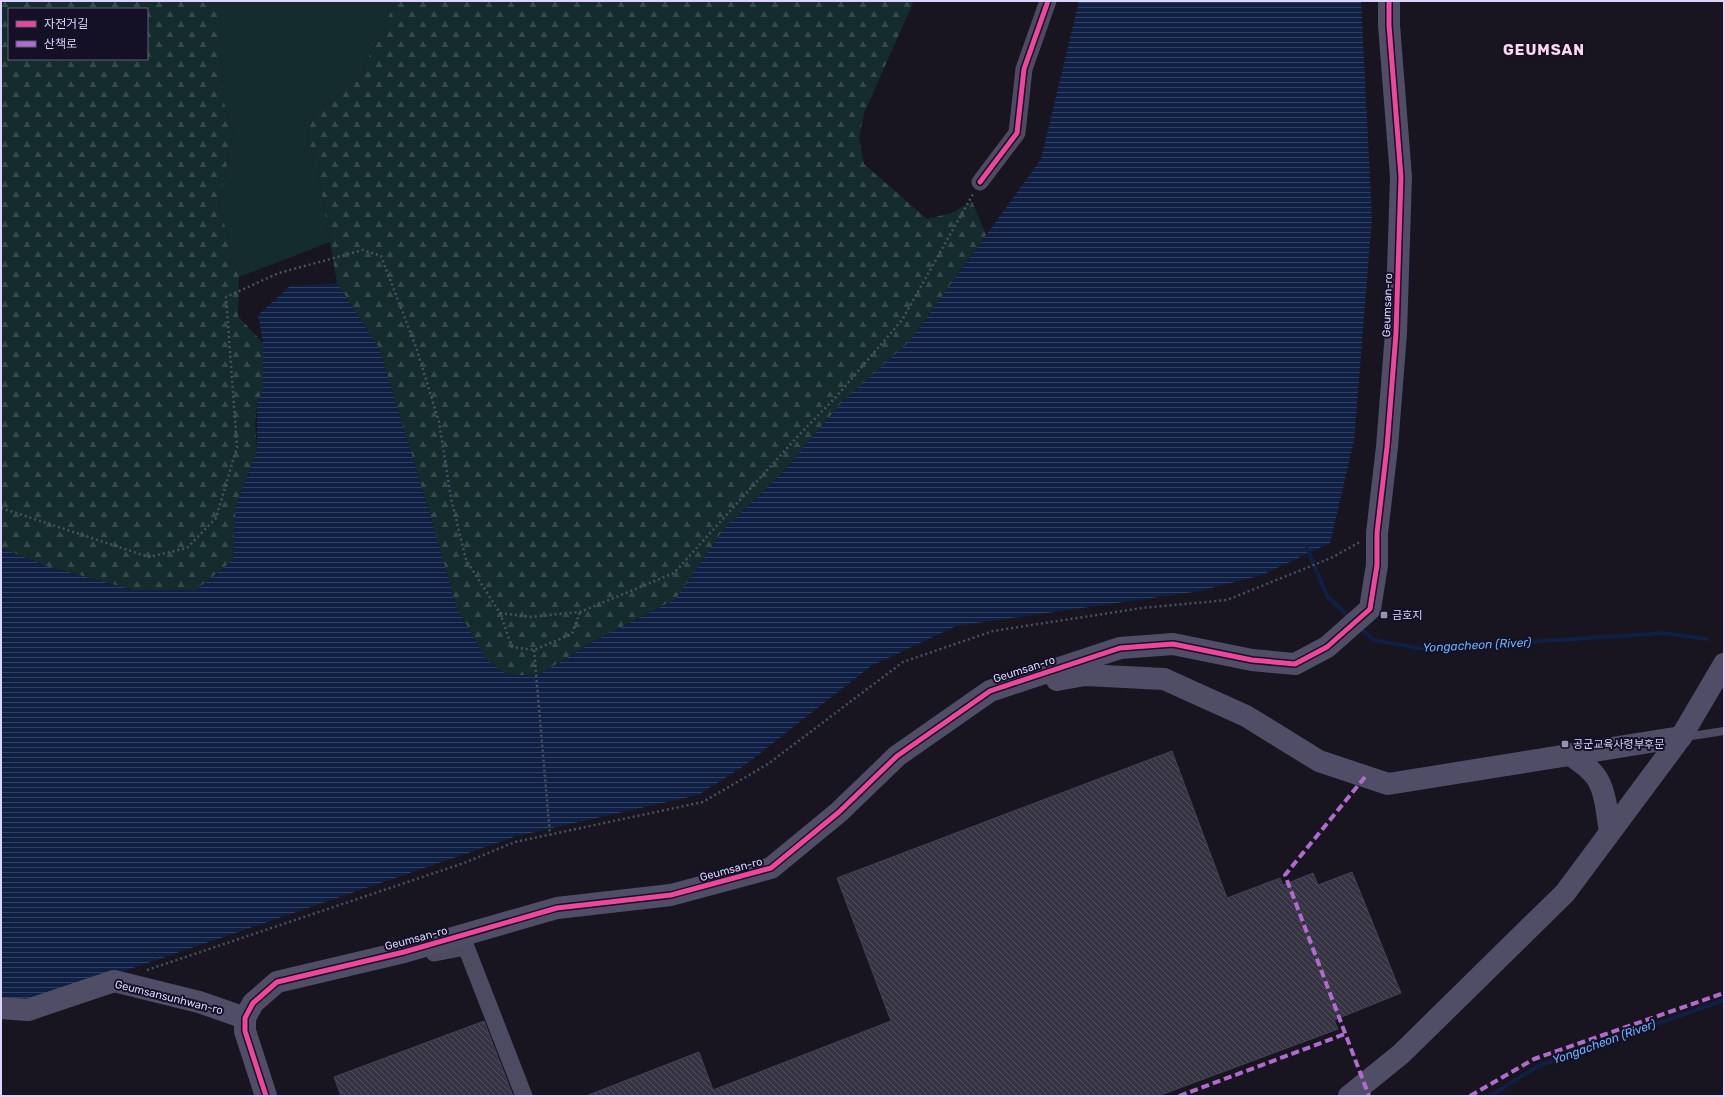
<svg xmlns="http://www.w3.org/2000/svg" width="1725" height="1097" font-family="Rubik,'Noto Sans KR',sans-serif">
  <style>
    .green { fill: #142c2d }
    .forest { fill: url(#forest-firs); fill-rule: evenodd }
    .water { fill: url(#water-rules) }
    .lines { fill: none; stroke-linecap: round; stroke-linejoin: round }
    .stream { stroke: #0f2044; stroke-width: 4 }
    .building { fill: url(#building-back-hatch); stroke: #454054 }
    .path { stroke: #475260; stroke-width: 2.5; stroke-dasharray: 2 3; stroke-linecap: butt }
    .lane { stroke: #4d4b61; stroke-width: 8 }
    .street { stroke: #4d4b61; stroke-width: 17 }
    .secondary { stroke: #504e67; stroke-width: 22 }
    .quiet { stroke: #b06ccc; stroke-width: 4; stroke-dasharray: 8 4; stroke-linecap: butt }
    .cycleway-casing { stroke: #141026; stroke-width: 8 }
    .cycleway { stroke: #ed469a; stroke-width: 5 }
    .poi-dot { fill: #9792b1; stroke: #141026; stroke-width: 1.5 }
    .labels { text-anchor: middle; stroke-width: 4; stroke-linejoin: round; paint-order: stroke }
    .street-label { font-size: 11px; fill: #dcd6fe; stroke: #141026 }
    .poi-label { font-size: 11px; fill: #dcd6fe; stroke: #141026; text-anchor: start }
    .water-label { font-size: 12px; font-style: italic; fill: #68b2fa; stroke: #141026 }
    .district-label { font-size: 15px; font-weight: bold; letter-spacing: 1px; fill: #fed8ef; stroke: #141026 }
  </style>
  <defs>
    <pattern id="forest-firs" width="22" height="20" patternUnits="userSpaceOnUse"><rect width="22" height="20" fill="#142c2d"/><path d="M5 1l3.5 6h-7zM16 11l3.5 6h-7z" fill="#364a4c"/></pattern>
    <pattern id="water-rules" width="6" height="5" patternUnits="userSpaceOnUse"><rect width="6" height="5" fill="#0f2044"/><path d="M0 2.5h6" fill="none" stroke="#314060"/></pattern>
    <pattern id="building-back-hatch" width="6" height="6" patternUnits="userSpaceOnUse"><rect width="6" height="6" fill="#363343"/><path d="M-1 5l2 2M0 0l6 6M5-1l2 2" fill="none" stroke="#52505f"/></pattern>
  </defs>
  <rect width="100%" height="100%" fill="#181521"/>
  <path class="green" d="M201,1H396L359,77L315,113L307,134L320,183L330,242L239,277L219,205L233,133L223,99L222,61Z"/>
  <g class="forest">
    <path d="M1,1H201L220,16L223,99L233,133L219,205L239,277L238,316L263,343V389L257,404L255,424L257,451L236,505L233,560L196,590H133L46,566L1,548ZM9,9H147V59H9Z"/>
    <path d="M396,1H914L864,113L859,138L864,164L927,219L952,213L972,201L986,235L909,342L843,401L784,471L723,530L676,599L598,639L537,676L506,674L485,658L456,606L431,518L379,348L337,283L320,183L307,134L315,113L359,77Z"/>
  </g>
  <path class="water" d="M1079,1H1361L1372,218L1354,441L1330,543L1262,575L1200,591L956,626L871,666L741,768L698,795L517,836L40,1000H8L1,994V548L46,566L133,590H196L233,560L236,505L257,451V404L263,389V343L258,315L290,286L337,283L379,348L431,518L456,606L485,658L506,674L537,676L598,639L676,599L723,530L784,471L843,401L909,342L1041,159Z"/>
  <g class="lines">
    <g class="stream">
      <path d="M1307,548L1327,596L1350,618"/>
      <path d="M1359,627L1374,640L1424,649L1664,633L1707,639"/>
      <path d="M1490,1096L1538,1066L1724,1000"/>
    </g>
  </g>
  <g class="building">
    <path d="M1172,751L1227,898L1280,878L1283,885L1313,873L1318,885L1352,872L1401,993L1334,1020L1338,1029L1158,1096H586L699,1052L713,1090L891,1021L837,878Z"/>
    <path d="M484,1021L513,1096H341L334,1077Z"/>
  </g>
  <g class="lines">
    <g class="path">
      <path d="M1,508L149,557L187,548L216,518L237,447L226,297L279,273L363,250L381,256L416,347L439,422L451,498L466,560L500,613L530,617L580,612L674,573L798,436L835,398L902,320L973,194"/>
      <path d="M500,613L512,647L534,650L572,634L580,612"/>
      <path d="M534,650L550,835"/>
      <path d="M147,970L464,863L515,842L703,802L768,764L903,662L993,631L1142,608L1227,600L1331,558L1360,542"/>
    </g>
    <path class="lane" d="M1685,737L1724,731"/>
    <g class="street">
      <path d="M980,182L1017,133L1024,69L1048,1"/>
      <path d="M434,953L466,947L524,1096"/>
    </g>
    <g class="secondary">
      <path d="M1057,680L1085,675L1164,679L1246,716L1319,761L1388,784L1681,737"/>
      <path d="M1569,754C1579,761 1589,767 1596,777C1606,791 1607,815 1610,832"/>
      <path d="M1,1008L28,1010L114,981L199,1002L245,1018"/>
      <path d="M266,1096L245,1031V1018L253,1003L277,982L404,952L557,908L671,895L771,868L839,812L897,756L990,691L1120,648L1173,644L1252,660L1295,664L1327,647L1370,609L1377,565V533L1387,447L1396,333L1401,177L1389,25V1"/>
      <path d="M1349,1096L1401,1054L1565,893L1681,737L1724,664"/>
    </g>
    <g class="quiet">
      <path d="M1365,777L1285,875L1369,1096"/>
      <path d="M1179,1096L1345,1034"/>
      <path d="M1470,1096L1534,1059L1724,993"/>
    </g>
    <defs>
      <g id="cycleway">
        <path d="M980,182L1017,133L1024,69L1048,1"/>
        <path d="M266,1096L245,1031V1018L253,1003L277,982L404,952L557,908L671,895L771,868L839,812L897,756L990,691L1120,648L1173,644L1252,660L1295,664L1327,647L1370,609L1377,565V533L1387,447L1396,333L1401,177L1389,25V1"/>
      </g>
    </defs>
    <use href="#cycleway" class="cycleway-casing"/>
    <use href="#cycleway" class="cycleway"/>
  </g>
  <g class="poi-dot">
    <rect x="1380" y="611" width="8" height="8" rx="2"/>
    <rect x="1561" y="740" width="8" height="8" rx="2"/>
  </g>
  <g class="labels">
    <g class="street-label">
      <text transform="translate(1387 305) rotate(-88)" y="4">Geumsan-ro</text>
      <text transform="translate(1024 669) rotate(-18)" y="4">Geumsan-ro</text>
      <text transform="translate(731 869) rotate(-15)" y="4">Geumsan-ro</text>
      <text transform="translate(416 938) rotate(-15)" y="4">Geumsan-ro</text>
      <text transform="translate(169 997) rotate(14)" y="4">Geumsansunhwan-ro</text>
    </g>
    <g class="poi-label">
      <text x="1392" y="619">금호지</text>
      <text x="1573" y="748">공군교육사령부후문</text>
    </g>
    <g class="water-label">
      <text transform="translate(1477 645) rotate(-3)" y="4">Yongacheon (River)</text>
      <text transform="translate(1604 1042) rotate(-20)" y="4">Yongacheon (River)</text>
    </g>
    <g class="district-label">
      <text x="1544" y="55">GEUMSAN</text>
    </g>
  </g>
  <rect width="1725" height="1097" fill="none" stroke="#dcd6fe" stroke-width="4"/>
  <rect x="8" y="8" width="140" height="52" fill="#141026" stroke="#645f7c"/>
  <rect x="16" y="21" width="20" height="6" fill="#ed469a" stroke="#645f7c"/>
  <text x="44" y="28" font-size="12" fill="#dcd6fe">자전거길</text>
  <rect x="16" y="41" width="20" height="6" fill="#b06ccc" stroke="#645f7c"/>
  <text x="44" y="48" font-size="12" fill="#dcd6fe">산책로</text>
</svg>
